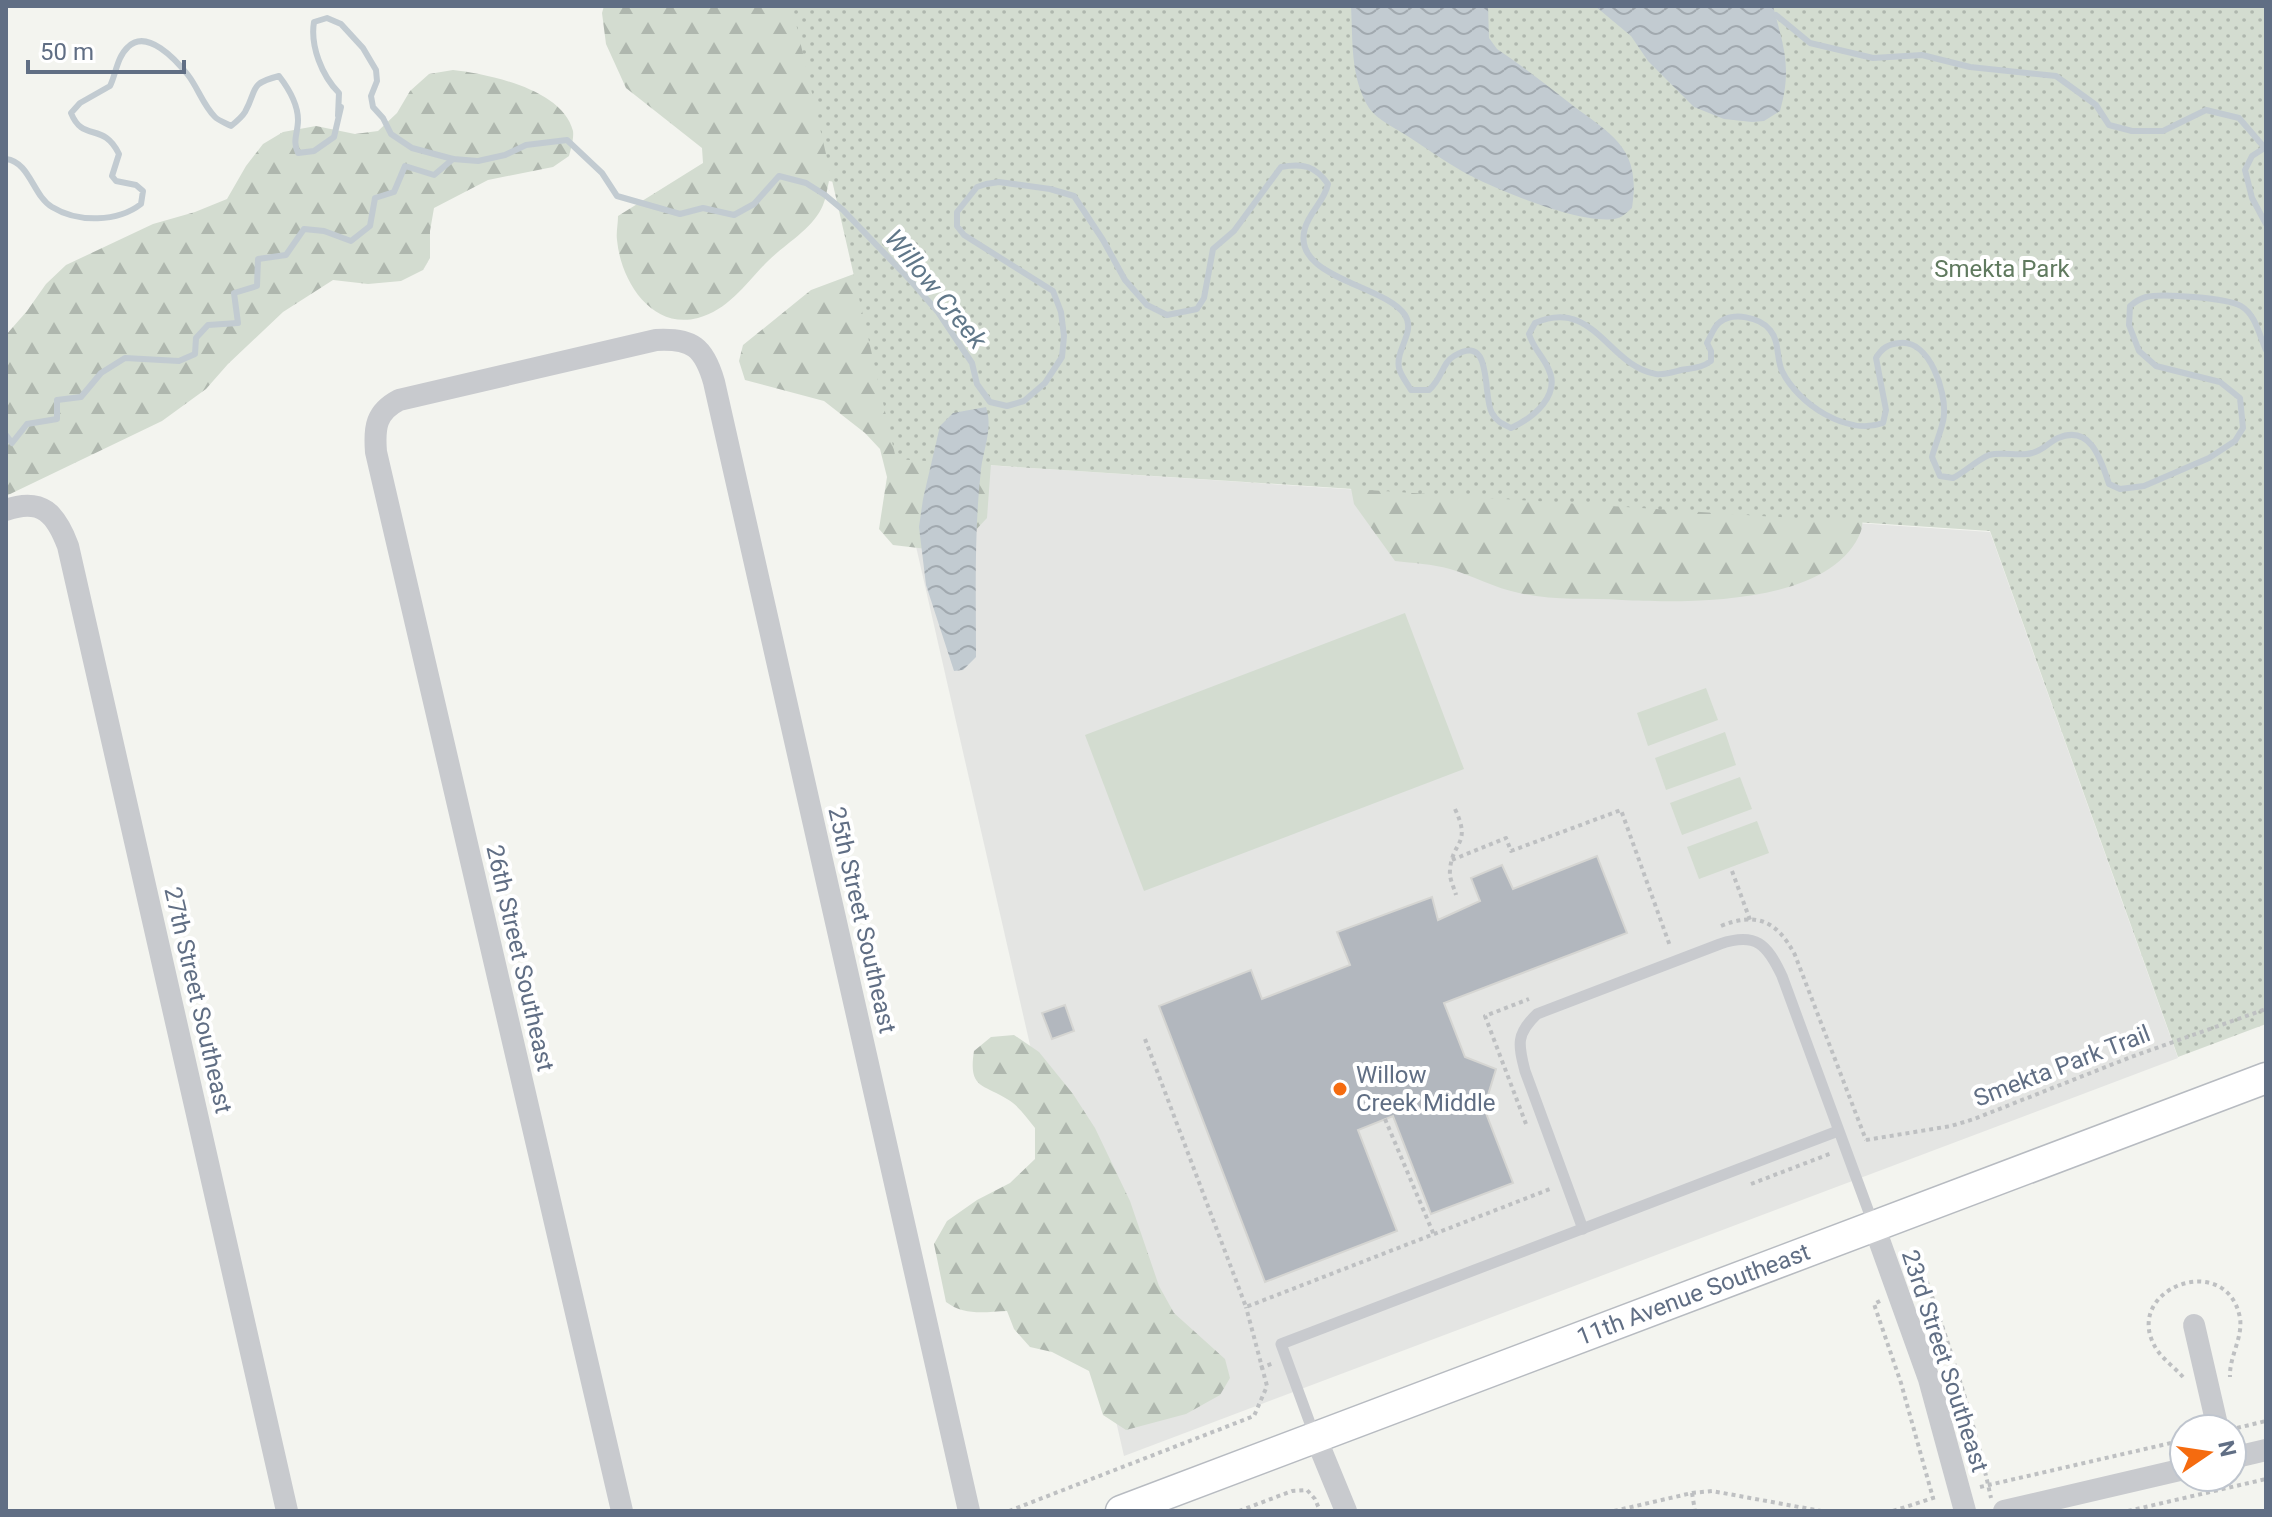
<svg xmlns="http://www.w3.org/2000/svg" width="2272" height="1517" font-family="Roboto,sans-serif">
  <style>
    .built { fill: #e4e5e3 }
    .grass { fill: #d3dcd0 }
    .forest { fill: url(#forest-firs) }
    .park { fill: url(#park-dots) }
    .water { fill: url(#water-waves) }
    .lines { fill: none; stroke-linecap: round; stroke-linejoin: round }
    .stream { stroke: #c2cbd1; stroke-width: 6 }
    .building { fill: #b2b7be; stroke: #d5d5d2; stroke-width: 2 }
    .secondary-casing { stroke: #b7bbc1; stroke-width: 33 }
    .path { stroke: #bec0c2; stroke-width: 4; stroke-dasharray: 4 4; stroke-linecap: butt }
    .lane { stroke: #c8cace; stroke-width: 11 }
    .street { stroke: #c8cace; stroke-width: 22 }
    .secondary { stroke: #fff; stroke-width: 30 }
    .poi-dot { fill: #f56b0f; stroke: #fff; stroke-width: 3 }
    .labels { text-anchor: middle; stroke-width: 8; stroke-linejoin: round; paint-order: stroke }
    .park-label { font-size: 24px; fill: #607a5f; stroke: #fff }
    .street-label { font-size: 24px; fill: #606e84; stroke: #fff }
    .poi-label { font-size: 24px; fill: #606e84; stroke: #fff; text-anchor: start }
    .water-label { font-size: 26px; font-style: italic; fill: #607789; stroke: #fff }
  </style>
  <defs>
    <pattern id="forest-firs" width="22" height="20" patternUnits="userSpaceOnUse" patternTransform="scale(2)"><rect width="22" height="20" fill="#d3dcd0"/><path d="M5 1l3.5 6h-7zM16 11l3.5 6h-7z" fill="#afb7ae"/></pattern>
    <pattern id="park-dots" width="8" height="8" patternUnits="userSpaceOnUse" patternTransform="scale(2)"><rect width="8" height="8" fill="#d3dcd0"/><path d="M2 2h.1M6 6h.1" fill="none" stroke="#afb7ae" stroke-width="1.8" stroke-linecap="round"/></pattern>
    <pattern id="water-waves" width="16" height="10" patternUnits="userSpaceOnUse" patternTransform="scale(2)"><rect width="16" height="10" fill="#c2cbd1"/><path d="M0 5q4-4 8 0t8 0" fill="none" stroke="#a1a9af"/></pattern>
  </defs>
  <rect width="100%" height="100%" fill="#f3f4ef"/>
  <path class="built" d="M896,459L1990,532L2178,1058L1124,1456Z"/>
  <g class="grass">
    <path d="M1405,613L1464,769L1144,891L1085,735Z"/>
    <path d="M1706,688L1718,720L1648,746L1637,713Z"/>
    <path d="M1725,732L1736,765L1666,790L1655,758Z"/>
    <path d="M1740,777L1752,809L1682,835L1670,803Z"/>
    <path d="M1757,821L1769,853L1699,879L1687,847Z"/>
  </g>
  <g class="forest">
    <path d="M604,6H820L857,186L829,181C827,189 826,198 823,205C814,228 785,244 768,261C747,282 729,310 698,318C652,330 621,282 617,240C616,233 618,224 618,216L703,163L702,148L626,88L606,44L602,13Z"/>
    <path d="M453,70C488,74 563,89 573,131C574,138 571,149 569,156L553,167L488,180L434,208L430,231V258L423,270L401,281L368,284L333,280L283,312L228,364L206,389L162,421L6,496V335L27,311L46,284L66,265L153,224L195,212L227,199L246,166L263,144L283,132L316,126L355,134L378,131L397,113L410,91L429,74Z"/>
    <path d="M918,250L992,450L987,518L972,534L927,549L893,545L879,529L887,477L880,449L865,433L824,401L745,380L739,361L743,345L811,290Z"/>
    <path d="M1350,483L1863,507C1863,514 1863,524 1861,531C1833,606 1686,603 1622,600C1587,598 1553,601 1519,593C1495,588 1473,576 1450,569C1432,564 1413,563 1395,561L1354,504Z"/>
    <path d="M1014,1035L1039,1052L1073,1094L1095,1128L1130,1201L1159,1286L1174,1313L1225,1359L1230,1378L1220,1395L1186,1414L1126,1430L1103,1415L1089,1371L1052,1352L1030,1347L1014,1329L1007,1311C984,1312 965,1316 946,1302L934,1244L947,1221L977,1200L1010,1183L1035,1159V1128C1027,1118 1018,1105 1007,1099C983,1084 968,1089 974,1051L991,1037Z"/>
  </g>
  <path class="park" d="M792,6H2266V1024L2178,1057L1990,531L896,459Z"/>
  <g class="water">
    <path d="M1351,6H1488L1489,38L1497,49C1521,65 1544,83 1567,101C1609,134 1642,145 1632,208C1628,211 1623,217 1618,218C1586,228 1489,187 1460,170C1443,160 1426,148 1409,137C1397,129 1377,120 1369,108C1350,77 1353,41 1351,6Z"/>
    <path d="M1595,6H1773C1784,47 1792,69 1780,111L1764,121L1752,122L1724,119L1694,107L1648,61L1631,36Z"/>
    <path d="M986,407C993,428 984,447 981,469C974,531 976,595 976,657L963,670L954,671L926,585L919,527L923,499L940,426L953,413Z"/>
  </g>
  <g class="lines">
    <g class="stream">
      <path d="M1776,15L1810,43L1873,58L1922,55L1970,67L2056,76L2096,105L2109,125L2132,131H2163L2206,110L2239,118L2264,147"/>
      <path d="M2266,147L2252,156L2245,170L2252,198L2266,224"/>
      <path d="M6,159C30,162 33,196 52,207C78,223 118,222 141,204L143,191L136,185L116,181L112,176L119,154C103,121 83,143 71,113L80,103L110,86C116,74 117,57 128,47C147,28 176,60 188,75C198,88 203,105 215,117C219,121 226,123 231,126C236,122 242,117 245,112C258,89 248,84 279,76C289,89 298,104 298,120C298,133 292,141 298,153L314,151L334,137L341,107L338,116L339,93C322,76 310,46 314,22L327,18L341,24L363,48L376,70L377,81L371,96L373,107L383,118L391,134L412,148L453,159L478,161L505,155L526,145L567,140L602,173L617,196L680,214L703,208L734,215L754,204L779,176L806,183L825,195L843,210L910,280L938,312L972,363L977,384L990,402L1007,406L1024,401L1045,383L1062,357L1064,336L1061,312L1053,291L964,235L957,226V212L977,187L986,184L999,182L1050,189L1074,196L1103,240L1125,280L1147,305L1167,315L1197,309L1204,298L1213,249L1234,231L1281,167C1304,163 1315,166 1328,184C1324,202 1310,211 1305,228C1290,278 1384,284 1405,315C1416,332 1395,350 1399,368C1401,376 1407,383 1411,390H1429C1443,377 1442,363 1454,356C1494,331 1482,397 1492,413C1497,422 1503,424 1511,428C1533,418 1562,395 1548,368C1542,355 1533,348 1529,334L1535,323C1594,297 1608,366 1656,374C1664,375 1673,372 1681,370C1692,368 1702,368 1711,361V351L1707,343C1711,336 1714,326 1720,322C1733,312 1760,317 1770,330C1780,342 1776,358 1782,371C1798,404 1847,436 1883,423L1886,410L1876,358C1882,348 1888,344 1900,343C1930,340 1946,392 1944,415C1943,428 1935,444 1932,457L1940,476L1953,478C1965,472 1977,460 1989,455C2003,451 2018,457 2032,453C2043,451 2049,442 2058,438C2091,424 2101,460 2109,484L2120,489L2144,486L2209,458L2235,441L2243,428L2240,398L2220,382L2156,366L2139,351L2129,325L2130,306C2135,302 2139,299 2146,297C2162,293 2227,298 2241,306C2256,315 2259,335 2266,350"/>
      <path d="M6,435L12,443L27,424L57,419V400L81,397L101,373L125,358L179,361L195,354L196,338L208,325L238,323L234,293L257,286L258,259L286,255L304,229L324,231L351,241L370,226L375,198L394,192L405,166L434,175L453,159"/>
    </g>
  </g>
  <g class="building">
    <path d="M1597,856L1627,933L1444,1003L1465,1057L1496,1069L1484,1108L1513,1183L1431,1214L1393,1116L1358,1130L1397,1231L1265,1282L1159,1006L1251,970L1262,999L1350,965L1337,932L1432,897L1438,920L1480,901L1471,878L1502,865L1513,889Z"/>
    <path d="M1065,1005L1074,1031L1052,1039L1042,1013Z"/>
  </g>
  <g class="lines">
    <defs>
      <g id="secondary">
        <path id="s1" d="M1121,1511L2266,1078"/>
      </g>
    </defs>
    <use href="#secondary" class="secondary-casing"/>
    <g class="path">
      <path d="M1455,809C1472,845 1452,841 1450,870C1449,879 1454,887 1456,895"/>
      <path d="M1452,860L1506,838L1511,851L1621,810L1670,946"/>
      <path d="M1732,871L1750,920"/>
      <path d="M1721,926C1757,911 1778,922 1795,955L1866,1140"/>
      <path d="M1145,1039L1246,1307L1550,1189"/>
      <path d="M1385,1119L1434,1235"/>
      <path d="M1526,1124L1485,1016L1529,999"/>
      <path d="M1866,1140L1951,1126L1974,1119L2131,1057L2266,1009"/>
      <path d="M1751,1184L1832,1153"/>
      <path d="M1918,1285L1927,1282C1952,1353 1975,1424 1991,1498"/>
      <path d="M1880,1301L1874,1304L1901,1383L1933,1498"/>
      <path d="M1260,1368L1274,1363"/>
      <path d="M2183,1377C2175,1368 2164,1360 2157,1350C2118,1290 2227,1248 2240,1318C2243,1338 2229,1357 2230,1377"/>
      <path d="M2237,1428L2266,1421"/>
      <path d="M1980,1487L2184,1440"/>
      <path d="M1692,1493L1695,1511"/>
      <path d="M1009,1511L1254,1416L1267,1386L1246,1307"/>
      <path d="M1239,1511L1292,1491L1307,1490L1315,1499L1320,1511"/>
      <path d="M1614,1511L1692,1493L1712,1491L1821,1511"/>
      <path d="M1893,1511L1936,1497"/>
      <path d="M2128,1511L2266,1479"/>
    </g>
    <g class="lane">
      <path d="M1583,1229L1525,1071C1518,1044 1516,1034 1537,1014L1720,944C1756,932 1767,944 1782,976L1874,1226"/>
      <path d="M1315,1437L1281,1344L1838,1131"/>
    </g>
    <g class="street">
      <path d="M6,510C42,497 56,514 68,546L287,1511"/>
      <path d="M1874,1226L1929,1379L1965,1511"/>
      <path d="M2194,1325L2218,1429"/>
      <path d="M1316,1438L1346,1511"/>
      <path d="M2232,1458L2266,1450"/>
      <path d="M622,1511L376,452C374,427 376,412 399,400L656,340C692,338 704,347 714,382L969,1511"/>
      <path d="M2004,1511L2184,1469"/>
    </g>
    <use href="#secondary" class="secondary"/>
  </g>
  <circle class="poi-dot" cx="1340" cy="1089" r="8"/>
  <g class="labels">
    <g class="park-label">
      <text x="2002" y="277">Smekta Park</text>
    </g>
    <g class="street-label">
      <text transform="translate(862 920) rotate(77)" y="8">25th Street Southeast</text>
      <text transform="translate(520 958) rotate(77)" y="8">26th Street Southeast</text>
      <text transform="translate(198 1000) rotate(77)" y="8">27th Street Southeast</text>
      <text transform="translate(2062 1066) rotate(-21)" y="8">Smekta Park Trail</text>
      <text dy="8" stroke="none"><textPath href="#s1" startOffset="612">11th Avenue Southeast</textPath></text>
      <text transform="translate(1945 1361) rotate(72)" y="8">23rd Street Southeast</text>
    </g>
    <g class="poi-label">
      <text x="1356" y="1083">Willow<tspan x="1356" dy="28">Creek Middle</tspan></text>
    </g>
    <g class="water-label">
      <text transform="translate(936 289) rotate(51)" y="9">Willow Creek</text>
    </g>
  </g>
  <rect width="2272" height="1517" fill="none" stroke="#606e84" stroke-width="16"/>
  <g transform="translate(2208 1453) rotate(77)"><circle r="38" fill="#ffffff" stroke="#bfc5ce" stroke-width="2"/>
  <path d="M0-6L14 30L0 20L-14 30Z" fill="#f56b0f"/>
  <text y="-12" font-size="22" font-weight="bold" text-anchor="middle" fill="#606e84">N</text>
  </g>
  <path d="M28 60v12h156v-12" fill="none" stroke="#606e84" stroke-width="4"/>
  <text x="40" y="60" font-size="24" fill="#606e84" stroke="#ffffff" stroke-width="6" paint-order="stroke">50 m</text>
</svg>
